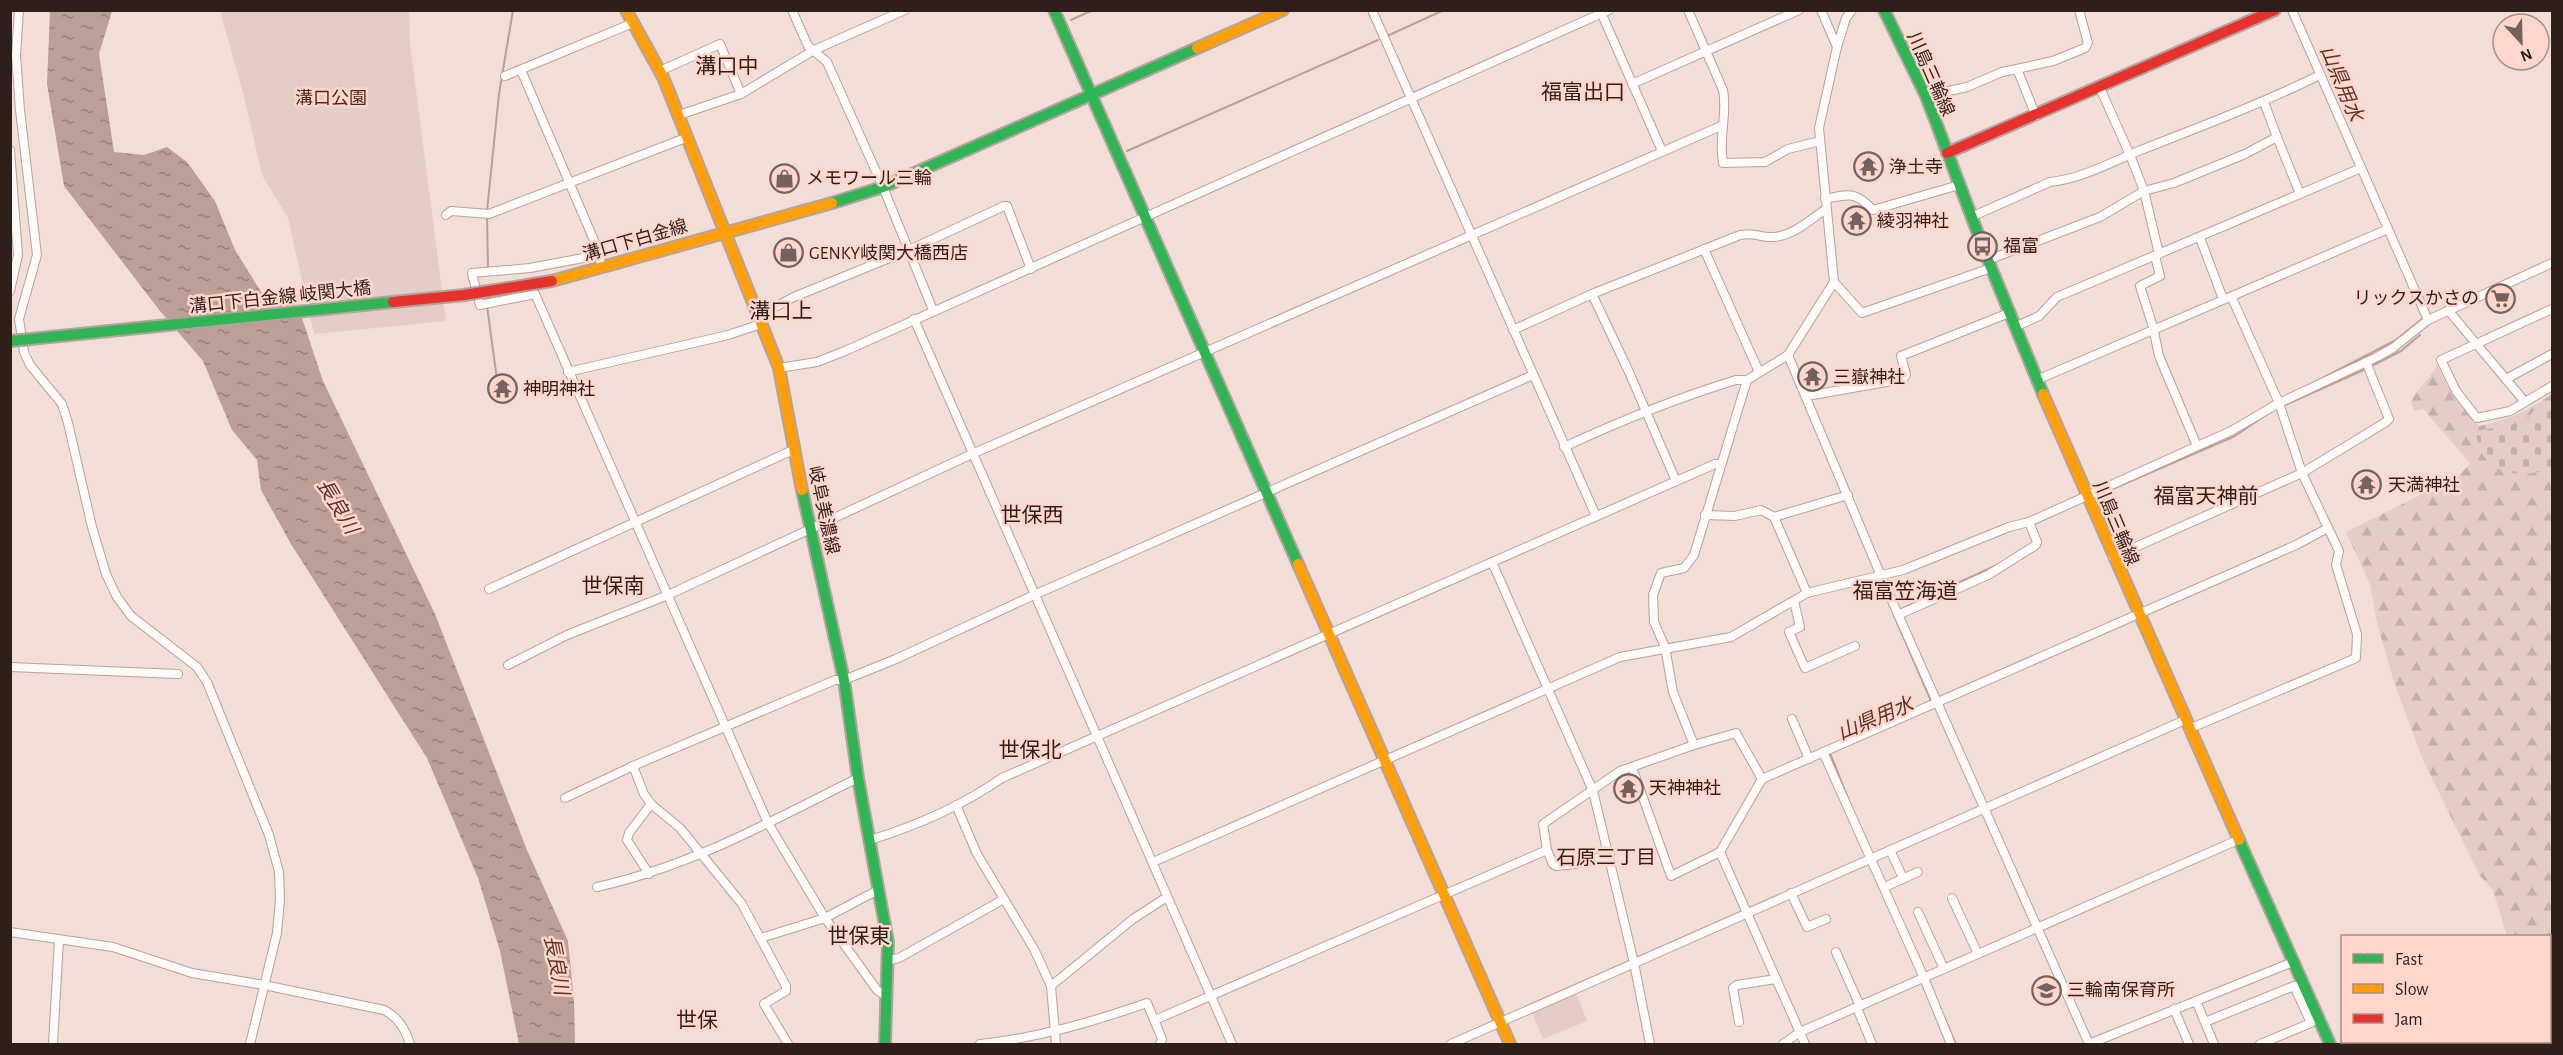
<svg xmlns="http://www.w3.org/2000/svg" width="2563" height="1055" font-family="'Alegreya Sans','Noto Sans JP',sans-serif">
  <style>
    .forest { fill: url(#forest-firs) }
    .cemetery { fill: url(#cemetery-stones) }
    .park { fill: #e4cdc7 }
    .water { fill: url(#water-ripples) }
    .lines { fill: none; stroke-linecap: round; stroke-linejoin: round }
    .stream { stroke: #bc9f97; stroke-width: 2 }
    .street-casing { stroke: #b3a39e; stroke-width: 10 }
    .fast-casing { stroke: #b3a39e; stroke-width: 14 }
    .slow-casing { stroke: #b3a39e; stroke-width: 14 }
    .jam-casing { stroke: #b3a39e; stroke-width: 14 }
    .street { stroke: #fdfaf9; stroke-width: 8 }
    .fast { stroke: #30b455; stroke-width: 10 }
    .slow { stroke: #ff9f0a; stroke-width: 10 }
    .jam { stroke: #e5322d; stroke-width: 10 }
    .fast-bridge-casing { stroke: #b3a39e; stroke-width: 14; stroke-linecap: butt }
    .jam-bridge-casing { stroke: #b3a39e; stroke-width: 14; stroke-linecap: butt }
    .fast-bridge { stroke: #30b455; stroke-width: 10 }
    .jam-bridge { stroke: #e5322d; stroke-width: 10 }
    .labels { text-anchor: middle; stroke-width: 5; stroke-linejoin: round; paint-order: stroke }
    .street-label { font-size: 18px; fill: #2e1f1b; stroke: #ffd6cb }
    .park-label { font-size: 18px; fill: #54261b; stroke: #ffd6cb }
    .poi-label { font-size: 18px; fill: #2e1f1b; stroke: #ffd6cb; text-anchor: start }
    .water-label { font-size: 20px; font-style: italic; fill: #613226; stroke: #ffd6cb }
    .neighbourhood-label { font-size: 20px; fill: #2e1f1b; stroke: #ffd6cb }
    .quarter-label { font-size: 21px; fill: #2e1f1b; stroke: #ffd6cb }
  </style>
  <defs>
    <pattern id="forest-firs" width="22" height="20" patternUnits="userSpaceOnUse" patternTransform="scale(1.5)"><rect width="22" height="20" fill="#e4cdc7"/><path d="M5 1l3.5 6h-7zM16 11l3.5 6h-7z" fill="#c4b0aa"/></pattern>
    <pattern id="cemetery-stones" width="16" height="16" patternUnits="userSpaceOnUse" patternTransform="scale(1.5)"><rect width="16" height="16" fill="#e4cdc7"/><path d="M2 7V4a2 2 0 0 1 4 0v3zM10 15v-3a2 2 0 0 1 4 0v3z" fill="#c4b0aa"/></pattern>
    <pattern id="water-ripples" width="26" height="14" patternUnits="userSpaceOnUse" patternTransform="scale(1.5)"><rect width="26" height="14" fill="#bc9f97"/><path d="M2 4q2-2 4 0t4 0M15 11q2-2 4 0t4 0" fill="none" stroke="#99817a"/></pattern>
  </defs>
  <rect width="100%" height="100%" fill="#f3ddd7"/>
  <path class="forest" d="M2437,365L2446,384L2479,426C2507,421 2529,410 2552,394V981L2550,979V936H2507L2493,890L2480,876L2422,758L2394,682L2377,623L2370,584L2346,532L2459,476L2470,463L2423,409L2414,411L2411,402C2418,388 2430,379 2437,365Z"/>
  <path class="cemetery" d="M2552,401V468C2533,476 2499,478 2485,458C2480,451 2477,439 2475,431L2511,425L2529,417L2535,409Z"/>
  <g class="park">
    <path d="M220,11H409L410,44L446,321L314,334L288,218L262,175L243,92Z"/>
    <path d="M1576,992L1587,1021L1543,1039L1532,1013Z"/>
  </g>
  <path class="water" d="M50,11H112L99,54L114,152L144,155L167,147L187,162L215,201L235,250L270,306L282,288L301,315L323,381L435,614L527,850L568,941L574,1002L575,1044H519L500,951L478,878L427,758L291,544L261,490L257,460L232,430L203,361L160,311L64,186L47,84Z"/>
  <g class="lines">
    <g class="stream">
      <path d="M1071,20L1093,10"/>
      <path d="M1387,36L1444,10"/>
      <path d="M1127,151L1378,40"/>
      <path d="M487,211L499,94L513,10"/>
      <path d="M487,217L488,268"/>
      <path d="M2421,295L2428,311"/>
      <path d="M487,306L498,387"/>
      <path d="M2374,365L2401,351L2420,335"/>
      <path d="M2315,382L2396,340L2423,318"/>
      <path d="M2285,405L2366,369"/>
      <path d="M2094,497L2235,436L2272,411"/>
      <path d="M1899,610L1997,565"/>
      <path d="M1893,613L1931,701"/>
      <path d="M1912,717L1933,708"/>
      <path d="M1830,753L1854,813"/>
      <path d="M1944,1017L1956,1044"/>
      <path d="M2550,1028L2552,1027"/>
      <path d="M2511,1044L2518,1042"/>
    </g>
    <defs>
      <g id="street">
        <path d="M19,10L16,55L20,110L37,255L19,319L24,352L30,365L62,404L68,423L92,527L106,574L117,597L131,616L197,667L207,682L269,835L279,872L280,899L277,933L250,1044"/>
        <path d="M792,10L808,46L827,62L883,187L933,310"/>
        <path d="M1372,10L1596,516"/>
        <path d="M1600,10L1662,151"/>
        <path d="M1688,10L1723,90C1728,115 1718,136 1723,163L1765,162L1788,149L1820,141"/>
        <path d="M1821,10L1837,47"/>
        <path d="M2292,10L2428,320"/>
        <path d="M2017,69L2053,61L2085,48L2088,43L2079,10"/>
        <path d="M521,70L593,238L602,266"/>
        <path d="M660,71L720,44L741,94"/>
        <path d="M505,76L633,23"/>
        <path d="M1632,84L1799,10"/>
        <path d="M2100,88L2130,155L2144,191L2159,254"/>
        <path d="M1926,96L1967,87L2002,72L2017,69L2036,116"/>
        <path d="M679,115L741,94L814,50L905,10"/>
        <path d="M2277,137L2300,194"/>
        <path d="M10,150L18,255L10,291"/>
        <path d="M1825,199C1850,194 1855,191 1873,210L1959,185"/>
        <path d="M446,215L451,211L489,214L688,137"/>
        <path d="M1971,217L2050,182C2081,179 2112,162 2141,150C2202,126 2263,103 2320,75"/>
        <path d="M2200,238L2223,299"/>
        <path d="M1704,249L1759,372"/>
        <path d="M599,255L530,268L472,273L480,305L535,294L768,823L825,918L877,990L887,997"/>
        <path d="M2155,256L2160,276L2140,286L2153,327L2159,356L2197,446"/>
        <path d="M1988,260L2100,217L2144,191L2174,183L2245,154L2277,137L2264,102"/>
        <path d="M1834,282L1862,313L1991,268"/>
        <path d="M1592,294L1629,372L1676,481"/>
        <path d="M2552,309L2441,360L2456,391L2477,418L2510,411L2552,386"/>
        <path d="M2448,310L2525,402"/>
        <path d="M758,316L794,297L909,250L1004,206H1007L1031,269"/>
        <path d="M914,319L1232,1044"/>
        <path d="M2015,327L2039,316L2057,297L2361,168"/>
        <path d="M1513,330L1592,294L1740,235C1756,232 1760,238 1772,237C1792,237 1811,219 1826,209"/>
        <path d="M1788,355L1881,576L2089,1044"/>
        <path d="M779,368L817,362L845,351L1609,10"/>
        <path d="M568,372L728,335L761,324"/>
        <path d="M2039,379L2388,229"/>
        <path d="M2506,379L2552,354"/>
        <path d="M1807,396L1903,379L1906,375L1901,356L2009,313"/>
        <path d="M1564,447C1620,421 1677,398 1736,380H1747L1788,355L1834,282L1819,128L1837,47L1846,18L1852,10"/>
        <path d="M1705,515L1735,516L1761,510L1774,517L1848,495"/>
        <path d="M1774,517L1807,593"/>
        <path d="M2113,557L2302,473L2386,422L2389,419L2366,362"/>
        <path d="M1492,562L1593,791L1634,963L1650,1044"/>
        <path d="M489,589L793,450"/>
        <path d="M1794,601L1800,627L1789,632L1805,668L1855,646"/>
        <path d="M1898,615L1988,575L2036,545L2037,542L2029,522"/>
        <path d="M508,665L567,635L668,595L972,454L1721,126"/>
        <path d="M10,667L178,674"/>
        <path d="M1792,719L1809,759"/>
        <path d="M2189,729L2356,658L2357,634L2336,565L2339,551L2302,473L2279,403L2232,298"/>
        <path d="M1694,745L1736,733L1762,779"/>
        <path d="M1823,752L1924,978L1951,1044"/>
        <path d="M1632,767L1671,876L1720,852"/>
        <path d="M565,798L633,766"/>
        <path d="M956,805L977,854L1034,949L1051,986L1056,1044"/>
        <path d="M870,840C916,826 963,805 1002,778L1715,464H1720"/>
        <path d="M1890,850L1903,878"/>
        <path d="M1610,854L1576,864L1556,866L1553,864L1547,850L1543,824L1620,771L1694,745L1673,692L1665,647L1654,622L1653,595L1661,573L1684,568L1694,555L1747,380"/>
        <path d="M1153,862L1620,657L1731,637L1807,593L1903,570L2009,527L2029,522L2231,431L2279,403L2377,357L2393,348L2428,320L2552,263"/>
        <path d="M649,874L627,840L629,833L651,804"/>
        <path d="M1889,885L1918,872"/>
        <path d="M597,887C692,866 771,821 858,778"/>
        <path d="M1791,893L1807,927L1826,919"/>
        <path d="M1952,898L1978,954"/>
        <path d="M1918,912L1944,969"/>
        <path d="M10,932L113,947L192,973L264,985L384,1010C399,1018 405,1029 410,1044"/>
        <path d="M761,938L825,918L878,890"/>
        <path d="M1836,952L1860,1006"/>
        <path d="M889,960L899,958L1004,899"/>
        <path d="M1051,986L1133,919L1167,897"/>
        <path d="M2196,1001L2214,1044"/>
        <path d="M1857,1008L1872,1044"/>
        <path d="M2174,1009L2189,1044"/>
        <path d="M1155,1020L1547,850"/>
        <path d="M1739,1022L1733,988L1737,985L1776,979"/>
        <path d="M2205,1022L2294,986L2311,1023L2260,1044"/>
        <path d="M2550,1032L2552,1031"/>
        <path d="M53,1044L59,940"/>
        <path d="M788,1044L764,1004L786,991V986L742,904L680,828L651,804L644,794L633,766L835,680H844L896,659L1034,595L1533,375"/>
        <path d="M980,1044C1038,1038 1092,1022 1147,1003L1162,1039L1160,1044"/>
        <path d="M1451,1044L2185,720"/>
        <path d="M1783,1044L1800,1032L2240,839"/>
        <path d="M1805,1044L1720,852L1762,779L2296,545L2328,528"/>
        <path d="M2089,1044L2293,962"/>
        <path d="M2520,1044L2527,1042"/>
      </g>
      <g id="fast">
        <path d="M1054,10L1298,564"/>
        <path d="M1884,10L1926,96L1988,260L2043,394"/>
        <path d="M832,203L883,187L1197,48"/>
        <path d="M802,490L844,680L858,778L888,942L885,1044"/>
        <path d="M2239,840L2330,1044"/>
      </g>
      <g id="slow">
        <path d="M626,10L663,77L779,368L802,490"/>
        <path d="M1197,48L1283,10"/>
        <path d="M552,281L832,203"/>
        <path d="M2043,394L2239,840"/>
        <path d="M1298,564L1510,1044"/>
      </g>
      <path id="jam" d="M1947,153L2275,10"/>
    </defs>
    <use href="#street" class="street-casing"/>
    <use href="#fast" class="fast-casing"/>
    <use href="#slow" class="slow-casing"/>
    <use href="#jam" class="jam-casing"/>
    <use href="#street" class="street"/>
    <use href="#fast" class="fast"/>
    <use href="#slow" class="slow"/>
    <use href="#jam" class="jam"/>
    <defs>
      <path id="fast-bridge" d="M11,341L393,302"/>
      <path id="jam-bridge" d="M393,302L464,295L552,281"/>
    </defs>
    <use href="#fast-bridge" class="fast-bridge-casing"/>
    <use href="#jam-bridge" class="jam-bridge-casing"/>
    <use href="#fast-bridge" class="fast-bridge"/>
    <use href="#jam-bridge" class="jam-bridge"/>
  </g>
  <defs>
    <symbol id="temple-ring" viewBox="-11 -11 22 22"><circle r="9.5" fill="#ffd6cb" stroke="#73625d" stroke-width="1.5"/><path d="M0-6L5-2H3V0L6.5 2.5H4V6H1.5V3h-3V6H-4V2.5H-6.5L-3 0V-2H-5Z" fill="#73625d"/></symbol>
    <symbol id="shop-ring" viewBox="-11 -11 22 22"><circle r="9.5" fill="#ffd6cb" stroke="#73625d" stroke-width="1.5"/><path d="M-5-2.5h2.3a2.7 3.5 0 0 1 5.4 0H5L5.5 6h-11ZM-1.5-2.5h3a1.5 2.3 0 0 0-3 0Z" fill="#73625d"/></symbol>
    <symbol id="bus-ring" viewBox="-11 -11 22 22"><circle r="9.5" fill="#ffd6cb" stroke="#73625d" stroke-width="1.5"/><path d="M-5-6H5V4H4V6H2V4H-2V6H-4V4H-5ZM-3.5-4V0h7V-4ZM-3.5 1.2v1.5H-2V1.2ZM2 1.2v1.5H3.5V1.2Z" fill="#73625d"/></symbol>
    <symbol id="supermarket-ring" viewBox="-11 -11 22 22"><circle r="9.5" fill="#ffd6cb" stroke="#73625d" stroke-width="1.5"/><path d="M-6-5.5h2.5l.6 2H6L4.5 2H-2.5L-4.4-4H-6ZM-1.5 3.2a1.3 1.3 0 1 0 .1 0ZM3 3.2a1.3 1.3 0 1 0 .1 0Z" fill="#73625d"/></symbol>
    <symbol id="school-ring" viewBox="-11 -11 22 22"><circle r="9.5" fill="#ffd6cb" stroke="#73625d" stroke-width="1.5"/><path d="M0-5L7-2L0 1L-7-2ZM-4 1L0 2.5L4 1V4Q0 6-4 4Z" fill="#73625d"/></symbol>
  </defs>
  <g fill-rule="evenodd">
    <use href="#temple-ring" x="1852" y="150" width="33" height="33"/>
    <use href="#shop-ring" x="768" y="162" width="33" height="33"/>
    <use href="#temple-ring" x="1840" y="204" width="33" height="33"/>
    <use href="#bus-ring" x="1966" y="230" width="33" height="33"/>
    <use href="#shop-ring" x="772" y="236" width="33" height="33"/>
    <use href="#supermarket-ring" x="2484" y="282" width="33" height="33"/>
    <use href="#temple-ring" x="1796" y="360" width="33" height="33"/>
    <use href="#temple-ring" x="486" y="372" width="33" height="33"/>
    <use href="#temple-ring" x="2350" y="468" width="33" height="33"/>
    <use href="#temple-ring" x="1612" y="772" width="33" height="33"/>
    <use href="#school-ring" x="2030" y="974" width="33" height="33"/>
  </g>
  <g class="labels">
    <g class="street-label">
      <text transform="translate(1931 74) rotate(66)" y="6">川島三輪線</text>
      <text transform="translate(635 240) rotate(-16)" y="6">溝口下白金線</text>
      <text transform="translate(280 297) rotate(-6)" y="6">溝口下白金線 岐関大橋</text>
      <text transform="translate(824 510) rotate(78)" y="6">岐阜美濃線</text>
      <text transform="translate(2116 523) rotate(67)" y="6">川島三輪線</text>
    </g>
    <g class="park-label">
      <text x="331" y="104">溝口公園</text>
    </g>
    <g class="poi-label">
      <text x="1889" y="173">浄土寺</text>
      <text x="806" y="184">メモワール三輪</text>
      <text x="1877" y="227">綾羽神社</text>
      <text x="2003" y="252">福富</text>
      <text x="809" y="259">GENKY岐関大橋西店</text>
      <text x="2479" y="304" text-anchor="end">リックスかさの</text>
      <text x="1833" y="383">三嶽神社</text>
      <text x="523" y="395">神明神社</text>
      <text x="2388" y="491">天満神社</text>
      <text x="1649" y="794">天神神社</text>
      <text x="2067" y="996">三輪南保育所</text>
    </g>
    <g class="water-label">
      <text transform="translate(2342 83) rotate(67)" y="7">山県用水</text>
      <text transform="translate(338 506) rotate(59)" y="7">長良川</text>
      <text transform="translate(1875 718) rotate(-23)" y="7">山県用水</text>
      <text transform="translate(557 965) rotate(79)" y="7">長良川</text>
    </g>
    <g class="neighbourhood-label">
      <text x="1606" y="864">石原三丁目</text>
    </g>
    <g class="quarter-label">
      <text x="727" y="73">溝口中</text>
      <text x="1583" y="99">福富出口</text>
      <text x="781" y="318">溝口上</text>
      <text x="2206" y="503">福富天神前</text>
      <text x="1032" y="522">世保西</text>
      <text x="613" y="593">世保南</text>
      <text x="1905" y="598">福富笠海道</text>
      <text x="1030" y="757">世保北</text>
      <text x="859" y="943">世保東</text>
      <text x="697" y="1027">世保</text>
    </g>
  </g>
  <rect width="2563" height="1055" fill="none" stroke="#2e1f1b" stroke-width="24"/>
  <rect x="2341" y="935" width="210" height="108" fill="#ffd6cb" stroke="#ab8d85" stroke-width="1.5"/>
  <rect x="2353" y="954" width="30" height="9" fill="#30b455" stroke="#ab8d85" stroke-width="1.5"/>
  <text x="2395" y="965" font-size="18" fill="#2e1f1b">Fast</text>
  <rect x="2353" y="984" width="30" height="9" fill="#ff9f0a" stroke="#ab8d85" stroke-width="1.5"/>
  <text x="2395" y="995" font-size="18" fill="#2e1f1b">Slow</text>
  <rect x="2353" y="1014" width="30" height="9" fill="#e5322d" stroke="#ab8d85" stroke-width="1.5"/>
  <text x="2395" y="1025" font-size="18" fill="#2e1f1b">Jam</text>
  <g transform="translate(2521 42) rotate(158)"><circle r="28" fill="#ffd6cb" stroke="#ab8d85" stroke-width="1.5"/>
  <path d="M0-4.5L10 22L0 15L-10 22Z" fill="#73625d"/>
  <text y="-9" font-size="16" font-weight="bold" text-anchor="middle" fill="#2e1f1b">N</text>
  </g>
</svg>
